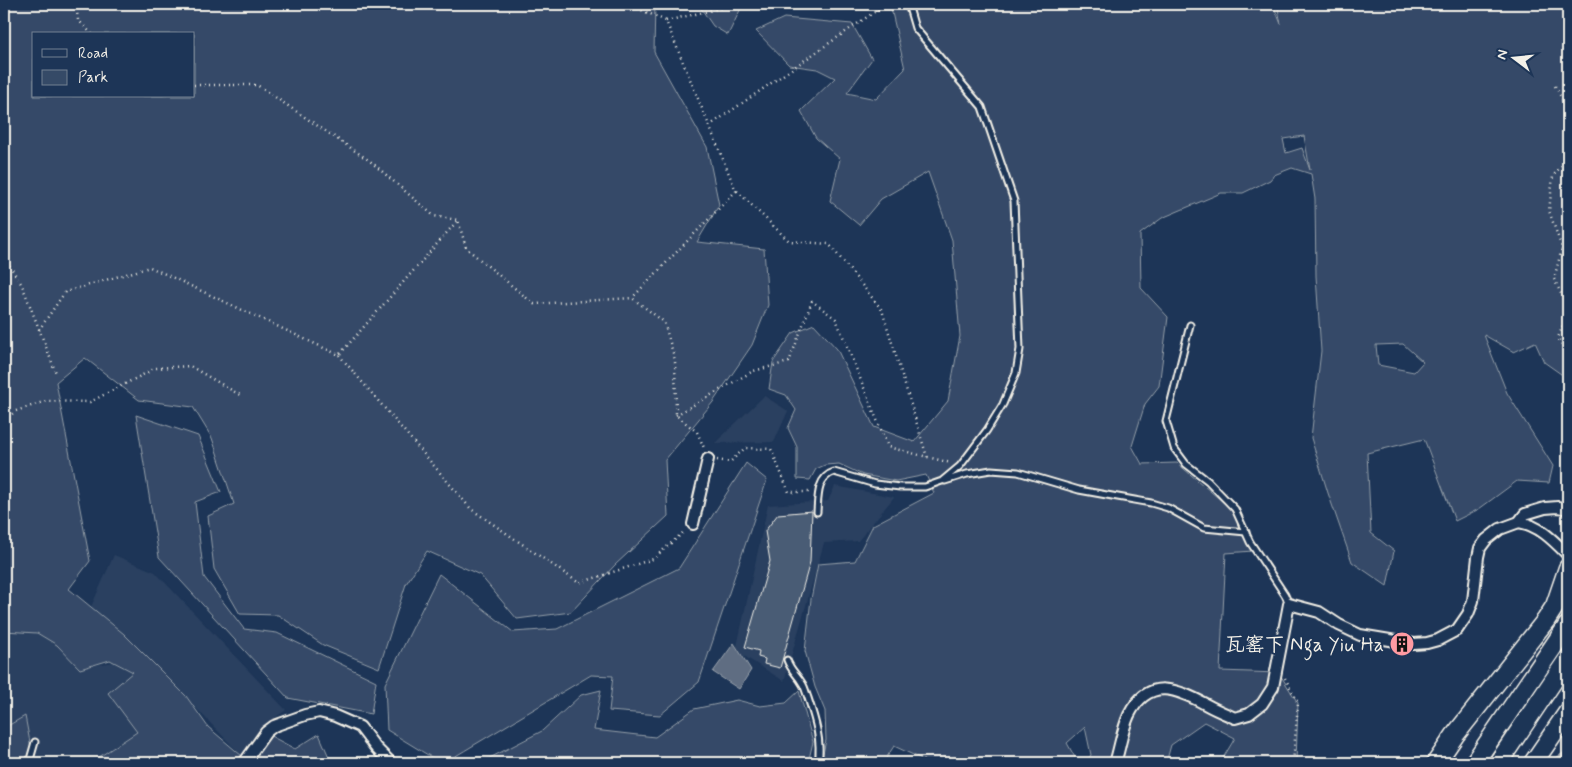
<svg xmlns="http://www.w3.org/2000/svg" width="1572" height="767" font-family="Mynerve,'LXGW WenKai TC',sans-serif">
  <style>
    .built { fill: #2a4060 }
    .green { fill: #354a67; stroke: #949ea8; fill-rule: evenodd }
    .water { fill: #5e6d82; stroke: #9aa2ab }
    .lines { fill: none; stroke-linecap: round; stroke-linejoin: round }
    .stream { stroke: #9aa2ab; stroke-width: 4 }
    .building { fill: #485b74; stroke: #f4f1e8 }
    .service-casing { stroke: #f4f1e8; stroke-width: 9 }
    .minor-casing { stroke: #f4f1e8; stroke-width: 14 }
    .trunk-casing { stroke: #f4f1e8; stroke-width: 21 }
    .path { stroke: #f4f1e8; stroke-width: 2.5; stroke-dasharray: 1 4; stroke-linecap: butt }
    .service { stroke: #1d3557; stroke-width: 5 }
    .minor { stroke: #1d3557; stroke-width: 10 }
    .trunk { stroke: #1d3557; stroke-width: 18 }
    .labels { text-anchor: middle; stroke-width: 4; stroke-linejoin: round; paint-order: stroke }
    .poi-label { font-size: 20px; fill: #f4f1e8; stroke: #1d3557; text-anchor: end }
  </style>
  <rect width="100%" height="100%" fill="#1d3557"/>
  <filter id="ink" filterUnits="userSpaceOnUse"><feTurbulence type="fractalNoise" baseFrequency=".02" numOctaves="2"/><feDisplacementMap in="SourceGraphic" scale="10" xChannelSelector="R" yChannelSelector="G"/><feConvolveMatrix kernelMatrix="1 2 1 2 8 2 1 2 1" color-interpolation-filters="sRGB"/></filter>
  <g filter="url(#ink)">
    <g class="built">
      <path d="M764,396L788,411L774,442L715,443Z"/>
      <path d="M835,486L894,497L858,541L824,543L784,681L736,651L768,505L828,501Z"/>
      <path d="M114,555L155,572L286,710L269,722L242,756L193,705L91,607Z"/>
      <path d="M41,628L80,668L114,662L133,672L137,732L90,763H33L25,716L4,728V629Z"/>
    </g>
    <g class="green">
      <path d="M4,4H655L654,52L707,147L719,205L697,242L764,249L768,305L752,345L713,402L665,460L668,516L615,565L571,612L517,619L480,575L427,551L406,584L379,668L323,645L278,615L240,614L214,569L208,516L234,504L212,438L193,407L139,400L85,358L56,382L90,561L69,589L124,634L186,696L208,727L242,756L243,759L242,763H90L137,732L108,693L133,672L110,660L80,669L57,645L37,633L4,631ZM34,34H194V96H34Z"/>
      <path d="M698,4H743L728,35L713,26Z"/>
      <path d="M890,4H1273L1281,24L1278,9L1276,4H1568V379L1544,362L1535,342L1514,352L1484,335L1507,393L1553,466L1549,483L1517,481L1479,509L1455,521L1424,439L1367,453L1371,533L1394,551L1387,586L1352,562L1328,493L1311,438L1321,351L1316,276L1315,199L1311,174L1292,168L1274,175L1270,180L1243,193H1221L1162,218L1140,234L1141,288L1168,317L1159,386L1145,404L1132,446L1142,464L1177,463L1230,508L1253,551L1226,553L1220,671L1279,673L1298,703L1296,763H1220L1235,738L1204,722L1171,745L1166,763H1085L1091,755L1085,727L1067,743L1078,763H923L924,760L894,746L883,763H821L826,740L825,711L815,687L805,651L811,599L818,564L855,561L873,525L934,493L926,475L896,481L863,475L839,464L825,465L816,469L810,480L797,479V447L788,428L796,410L786,395L769,389L773,362L793,333L814,324L837,349L874,427L914,442L948,401L960,336L952,240L928,172L881,199L859,225L830,201L840,159L816,138L801,111L835,78L817,69L789,65L756,31L784,18L852,24L872,59L847,93L876,99L905,69ZM1304,136L1310,170L1302,148L1286,153L1283,139ZM1403,344L1423,362L1414,372L1378,365L1376,345Z"/>
      <path d="M136,415L198,436L221,492L195,502L204,577L244,629L277,633L376,681L371,714L288,698L159,557Z"/>
      <path d="M746,463L767,480L699,682L660,715L609,711L613,676L591,675L444,763H441L387,730L385,684L439,574L513,632L557,629L679,568Z"/>
      <path d="M601,690L594,730L655,737L694,709L737,700L760,706L786,703L799,691L813,742L808,763H480L542,731L581,695Z"/>
      <path d="M25,716L32,753V763H4V728Z"/>
      <path d="M267,734L295,749L319,734L329,757L347,763H249Z"/>
    </g>
    <path class="water" d="M734,643L751,670L739,689L713,672Z"/>
    <g class="lines">
      <path class="stream" d="M1552,763L1568,751"/>
    </g>
    <path class="building" d="M812,511L810,562L780,668L764,664L765,659L758,657L759,651L745,647L770,561L765,531L778,514Z"/>
    <g class="lines">
      <defs>
        <g id="service">
          <path d="M1190,325L1166,421L1174,448L1186,464L1208,481L1235,509L1250,542L1285,595L1289,604"/>
          <path d="M945,481L967,474L991,470L1018,472L1079,490L1151,503L1168,508L1204,528L1246,532"/>
          <path d="M817,512C818,498 817,477 834,472L875,484L900,487H925L942,481L960,466L987,430L1003,404L1016,373L1020,349L1014,201L982,107L915,28L908,4"/>
          <path d="M787,660C791,671 797,674 802,683C805,687 806,693 808,698C815,719 822,741 818,763"/>
          <path d="M29,763L35,742"/>
        </g>
        <g id="minor">
          <path d="M1519,522C1539,525 1554,541 1568,555"/>
          <path d="M693,524L708,459"/>
          <path d="M244,763L266,732L274,726L305,715L319,712L335,716L360,727L376,748L391,763"/>
          <path d="M1115,763C1120,748 1122,730 1129,715C1149,676 1177,689 1207,705C1216,710 1226,714 1235,718L1249,714L1262,704L1273,687L1289,604L1319,612L1339,625L1360,635L1414,644L1427,643L1438,640L1457,630L1468,614L1473,601L1478,557L1480,548L1486,540L1500,529L1519,522L1525,514L1545,508L1558,507L1568,509"/>
        </g>
        <g id="trunk">
          <path d="M1436,763L1455,735L1546,620L1555,606L1568,568"/>
          <path d="M1474,763L1568,625"/>
          <path d="M1498,763L1568,659"/>
          <path d="M1533,763L1568,712"/>
        </g>
      </defs>
      <use href="#service" class="service-casing"/>
      <use href="#minor" class="minor-casing"/>
      <use href="#trunk" class="trunk-casing"/>
      <g class="path">
        <path d="M76,4L78,20L92,34"/>
        <path d="M628,4L666,21L736,191L632,298"/>
        <path d="M666,21L737,4"/>
        <path d="M194,85H257L370,161L434,216L458,220L466,248L534,304L632,298L664,322L675,360L676,415L697,432L705,450"/>
        <path d="M1555,86L1568,110"/>
        <path d="M709,126L886,4"/>
        <path d="M1568,158L1553,176L1549,211L1562,248L1554,279L1565,302L1566,317L1558,338L1567,356L1568,393"/>
        <path d="M737,191L789,241L829,244L882,310L927,457"/>
        <path d="M1562,248L1568,250"/>
        <path d="M4,257L22,285L56,373"/>
        <path d="M39,330L65,292L150,267L339,355L458,220"/>
        <path d="M339,355L471,509L579,583L653,559L685,531"/>
        <path d="M676,415L753,371L789,362L812,301L836,319L888,447L951,463"/>
        <path d="M4,420L16,411L46,401L90,402L156,368L190,366L240,395"/>
        <path d="M717,460L730,462L745,448L771,449L789,492H810"/>
        <path d="M1285,678L1298,703L1293,763"/>
      </g>
      <use href="#service" class="service"/>
      <use href="#minor" class="minor"/>
      <use href="#trunk" class="trunk"/>
    </g>
  </g>
  <defs>
    <symbol id="building-disc" viewBox="-11 -11 22 22"><circle r="9.5" fill="#ff9aa2" stroke="#1d3557"/><path d="M-4-6H4V6H1V3H-1V6H-4ZM-2.5-4.3h1.7v1.8h-1.7ZM.8-4.3h1.7v1.8H.8ZM-2.5-1h1.7V.8h-1.7ZM.8-1h1.7V.8H.8Z" fill="#111"/></symbol>
  </defs>
  <g fill-rule="evenodd">
    <use href="#building-disc" x="1388" y="630" width="28" height="28"/>
  </g>
  <g class="labels">
    <g class="poi-label">
      <text x="1384" y="651">瓦窰下 Nga Yiu Ha</text>
    </g>
  </g>
  <rect width="1572" height="767" fill="none" stroke="#1d3557" stroke-width="20"/>
  <rect x="10" y="10" width="1552" height="747" fill="none" stroke="#f4f1e8" stroke-width="2" filter="url(#ink)"/>
  <rect x="32" y="32" width="162" height="65" fill="#1d3557" stroke="#738091"/>
  <rect x="42" y="49" width="25" height="8" fill="#1d3557" stroke="#738091"/>
  <text x="78" y="58" font-size="15" fill="#f4f1e8">Road</text>
  <rect x="42" y="70" width="25" height="15" fill="#354a67" stroke="#738091"/>
  <text x="78" y="82" font-size="15" fill="#f4f1e8">Park</text>
  <g transform="translate(1514 58) rotate(286)" stroke="#1d3557" stroke-width="4" paint-order="stroke">
  <path d="M0-4L9 19L0 12L-9 19Z" fill="#f4f1e8"/>
  <text y="-8" font-size="14" font-weight="bold" text-anchor="middle" fill="#f4f1e8">N</text>
  </g>
</svg>
